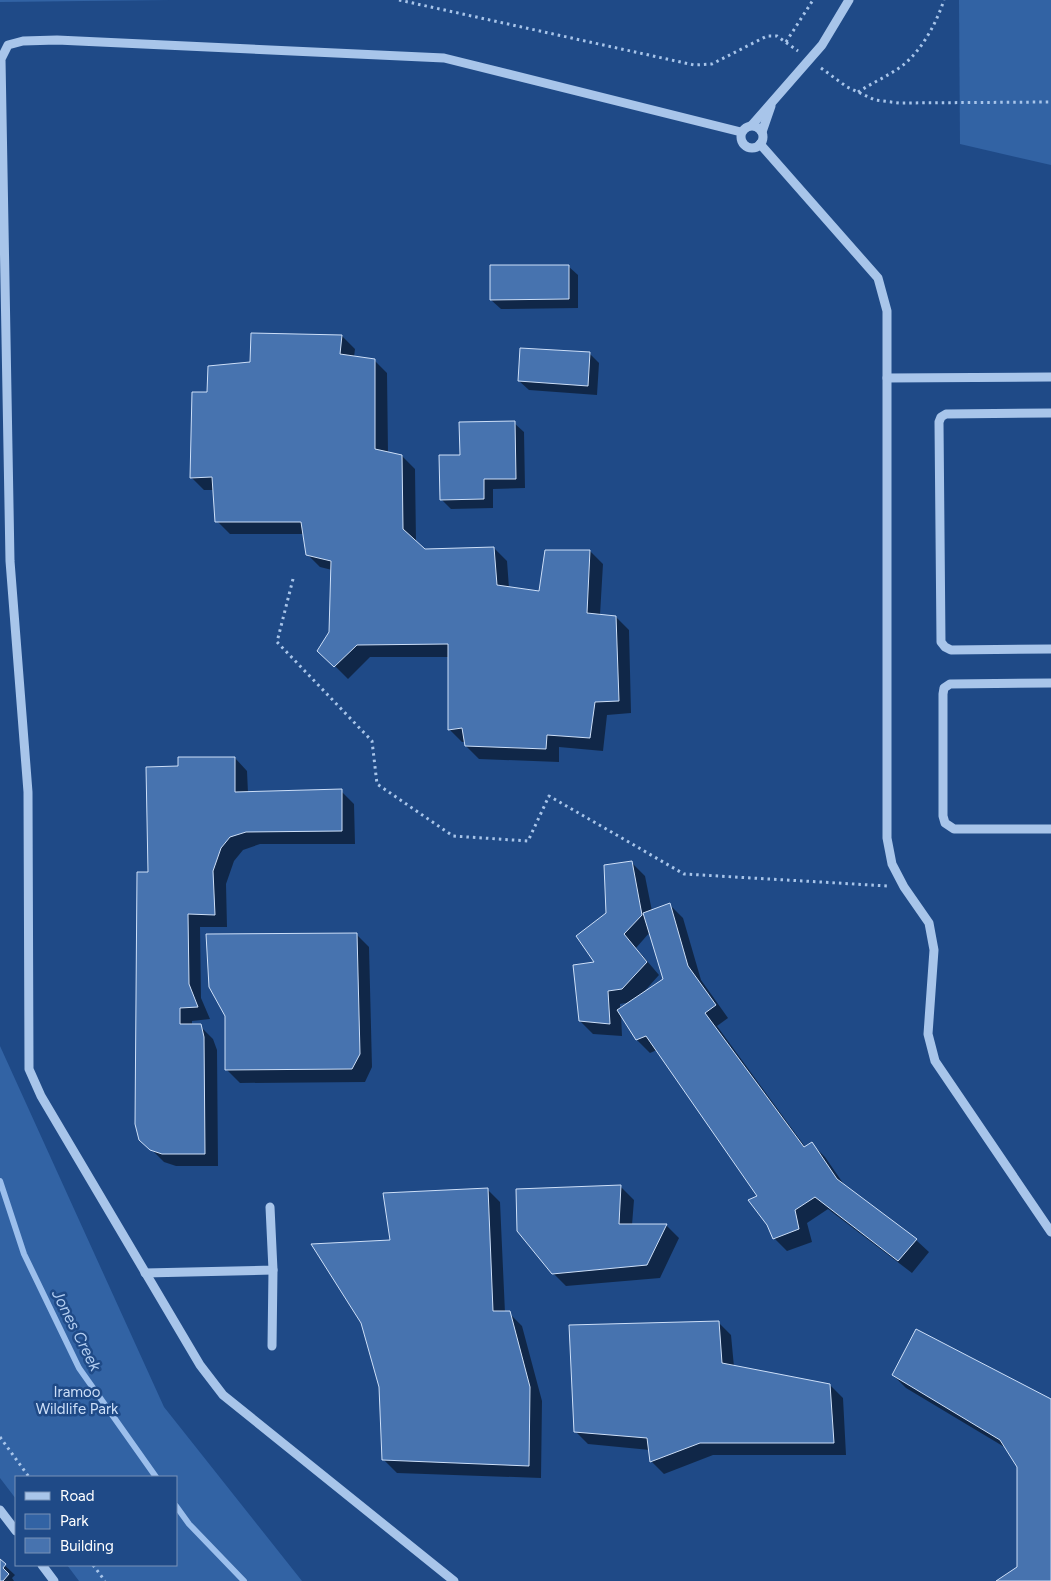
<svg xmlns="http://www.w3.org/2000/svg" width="1051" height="1581" font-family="Figtree,sans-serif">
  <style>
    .green { fill: #3263a4 }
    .shadow { fill: #0007; fill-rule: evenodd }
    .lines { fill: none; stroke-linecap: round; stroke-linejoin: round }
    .stream { stroke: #9cbfec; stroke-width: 6 }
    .building { fill: #4773af; stroke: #cddff8 }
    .path { stroke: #a8c5ea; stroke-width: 3; stroke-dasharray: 2.5 4; stroke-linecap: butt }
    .minor { stroke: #a8c5ea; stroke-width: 9 }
    .labels { text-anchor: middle; stroke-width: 5; stroke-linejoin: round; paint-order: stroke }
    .park-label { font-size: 15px; fill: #cddff8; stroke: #1f4a87 }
    .water-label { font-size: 16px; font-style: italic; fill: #b4cff2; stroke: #1f4a87 }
  </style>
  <rect width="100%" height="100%" fill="#1f4a87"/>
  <g class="green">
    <path d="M0,0H170L0,2Z"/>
    <path d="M959,0H1051V165L960,144Z"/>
    <path d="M0,1046L164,1407L302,1581H79L67,1565H176V1477H16V1499L0,1478Z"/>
  </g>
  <g class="shadow">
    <path d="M568,266L578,275V308L501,309L491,300Z"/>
    <path d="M342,336L355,349L354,357L374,360L387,373L388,453L402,456L415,469L416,542L425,551L494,548L507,561L509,588L540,592L590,551L603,564L600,615L616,617L629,630L631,713L607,715L603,751L559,747V762L479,759L466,746L465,742H462L449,729V657H370L348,679L319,650L330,633L332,570L320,567L307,554L305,534H230L217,521L214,490H204L191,477L208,393L252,363Z"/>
    <path d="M590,354L599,363L597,395L529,390L519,381Z"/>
    <path d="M514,423L524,432L525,488L493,489V508L451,509L441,499Z"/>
    <path d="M235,758L247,771L248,793L341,791L354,804L355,844H260L243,850L234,861L226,884L227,927H200L201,998L210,1019L192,1021V1026H200L213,1039L217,1050L218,1166H176L164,1162L141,1139L149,873L179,768Z"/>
    <path d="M632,863L645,876L652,911L670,905L683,918L701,980L728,1018L717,1026L806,1148L812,1144L825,1157L845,1186L916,1240L929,1252L912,1273L828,1209L807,1223L812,1242L787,1251L774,1238L759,1197L657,1050L650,1053L637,1040L621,1013L622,1036L593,1034L580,1021L596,963L608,913ZM650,932L665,980L642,994L659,975L636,948ZM631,1002L620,1009V1004Z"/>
    <path d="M356,934L369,947L372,1067L365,1082L240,1083L227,1070Z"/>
    <path d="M621,1187L634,1200L632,1225L667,1226L679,1238L660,1278L566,1286L553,1273Z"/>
    <path d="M487,1189L500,1202L505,1313H509L522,1326L542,1401L541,1478L397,1473L384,1460L391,1241Z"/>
    <path d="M718,1322L731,1335L734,1367L830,1385L843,1398L846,1455H713L664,1474L651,1461L650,1450L588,1444L575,1431Z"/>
    <path d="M893,1375L1051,1401V1581H998L1018,1568V1467L1006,1448L906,1388Z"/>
    <path d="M0,1561L15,1575L12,1578L14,1581H0Z"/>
  </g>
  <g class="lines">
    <g class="stream">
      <path d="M0,1181L24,1254L79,1368L156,1477"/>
      <path d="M176,1506L189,1524L244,1581"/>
    </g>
  </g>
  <g class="building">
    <path d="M490,265H569V299L490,300Z"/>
    <path d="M251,333L342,335L340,354L375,359V449L402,455L403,529L425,549L494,547L497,585L539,591L545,550H590L587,613L616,616L619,701L595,702L590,738L547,735L546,749L465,746L462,728L448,730V644L357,645L334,667L317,651L329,632L331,561L306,555L301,522H215L212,477L190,478L192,392H207L208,366L250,362Z"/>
    <path d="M520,348L590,352L588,386L518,381Z"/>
    <path d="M515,421L516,479H484V499L440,500L439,455H460L459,422Z"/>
    <path d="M178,757H235V792L342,789V831L246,832L230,837L221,848L213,871L215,915L188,914L189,984L198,1007L180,1008V1024H201L204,1037L205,1154H162L150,1150L139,1140L135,1124L137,872H148L146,767L178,766Z"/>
    <path d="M632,861L642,915L624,934L647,962L622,989L608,991L610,1024L579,1021L573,965L594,962L576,936L606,913L604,865Z"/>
    <path d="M670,903L688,966L716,1005L705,1013L804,1147L812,1142L837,1179L917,1239L898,1261L815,1197L795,1210L799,1229L773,1239L767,1225L748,1200L757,1196L646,1036L636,1040L617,1010L663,979L643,913Z"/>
    <path d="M357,933L360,1054L352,1069L225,1070V1016L209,987L206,934Z"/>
    <path d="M621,1185L619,1224H667L647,1265L552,1274L517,1231L516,1189Z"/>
    <path d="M488,1188L493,1311H510L530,1387L529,1466L382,1460L379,1387L361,1323L311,1244L390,1240L383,1193Z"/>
    <path d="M719,1321L722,1363L830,1384L834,1443H700L650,1462L647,1438L574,1432L569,1325Z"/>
    <path d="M916,1329L1051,1399V1581H996L1017,1567V1467L1000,1440L892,1375Z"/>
    <path d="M0,1559L6,1564L3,1568L9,1574L3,1581H0Z"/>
  </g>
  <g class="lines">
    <g class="path">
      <path d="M399,0L694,65L712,64L767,36H777L798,51"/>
      <path d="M786,42L813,0"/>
      <path d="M821,68L847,87L858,92L875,100L899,103L1051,102"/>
      <path d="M858,92C872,83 888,76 902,66C922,50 936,24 944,0"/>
      <path d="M293,579L277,642L372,741L377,784L453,836L528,841L549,796L684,874L888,886"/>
      <path d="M0,1437L29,1477"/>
      <path d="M93,1565L105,1581"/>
    </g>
    <g class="minor">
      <path d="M752,125L822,45L849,0"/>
      <circle cx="752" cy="137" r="11"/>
      <path d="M762,132L771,106"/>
      <path d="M760,144L878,278L887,311V838L892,864L904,887L929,923L934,950L928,1034L935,1061L1051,1232"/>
      <path d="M887,378L1051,377"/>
      <path d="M1051,413L946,414L941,417L939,422L941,642L945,647L951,650L1051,649"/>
      <path d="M1051,683L950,684L944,688L943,694V816L945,823L954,829H1051"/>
      <path d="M145,1273L273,1270L270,1207"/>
      <path d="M272,1346L273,1270"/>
      <path d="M0,1510L16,1531"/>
      <path d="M42,1565L54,1581"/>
      <path d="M454,1581L223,1395L200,1365L41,1096L29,1069L28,792L10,561L1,59L8,45L23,41L57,40L444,58L741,132"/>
    </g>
  </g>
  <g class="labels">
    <g class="park-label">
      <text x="77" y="1397">Iramoo<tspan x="77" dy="17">Wildlife Park</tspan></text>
    </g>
    <g class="water-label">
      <text transform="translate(77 1330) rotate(63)" y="6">Jones Creek</text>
    </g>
  </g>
  <rect x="15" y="1476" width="162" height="90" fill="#1f4a87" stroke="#7992b7"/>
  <rect x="25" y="1492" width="25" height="8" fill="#a8c5ea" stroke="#7992b7"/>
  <text x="60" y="1501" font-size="15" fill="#ffffff">Road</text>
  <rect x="25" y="1514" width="25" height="15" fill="#3263a4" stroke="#7992b7"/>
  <text x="60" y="1526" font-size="15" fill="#ffffff">Park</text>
  <rect x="25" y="1538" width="25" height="15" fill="#4773af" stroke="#7992b7"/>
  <text x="60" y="1551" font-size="15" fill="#ffffff">Building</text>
</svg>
